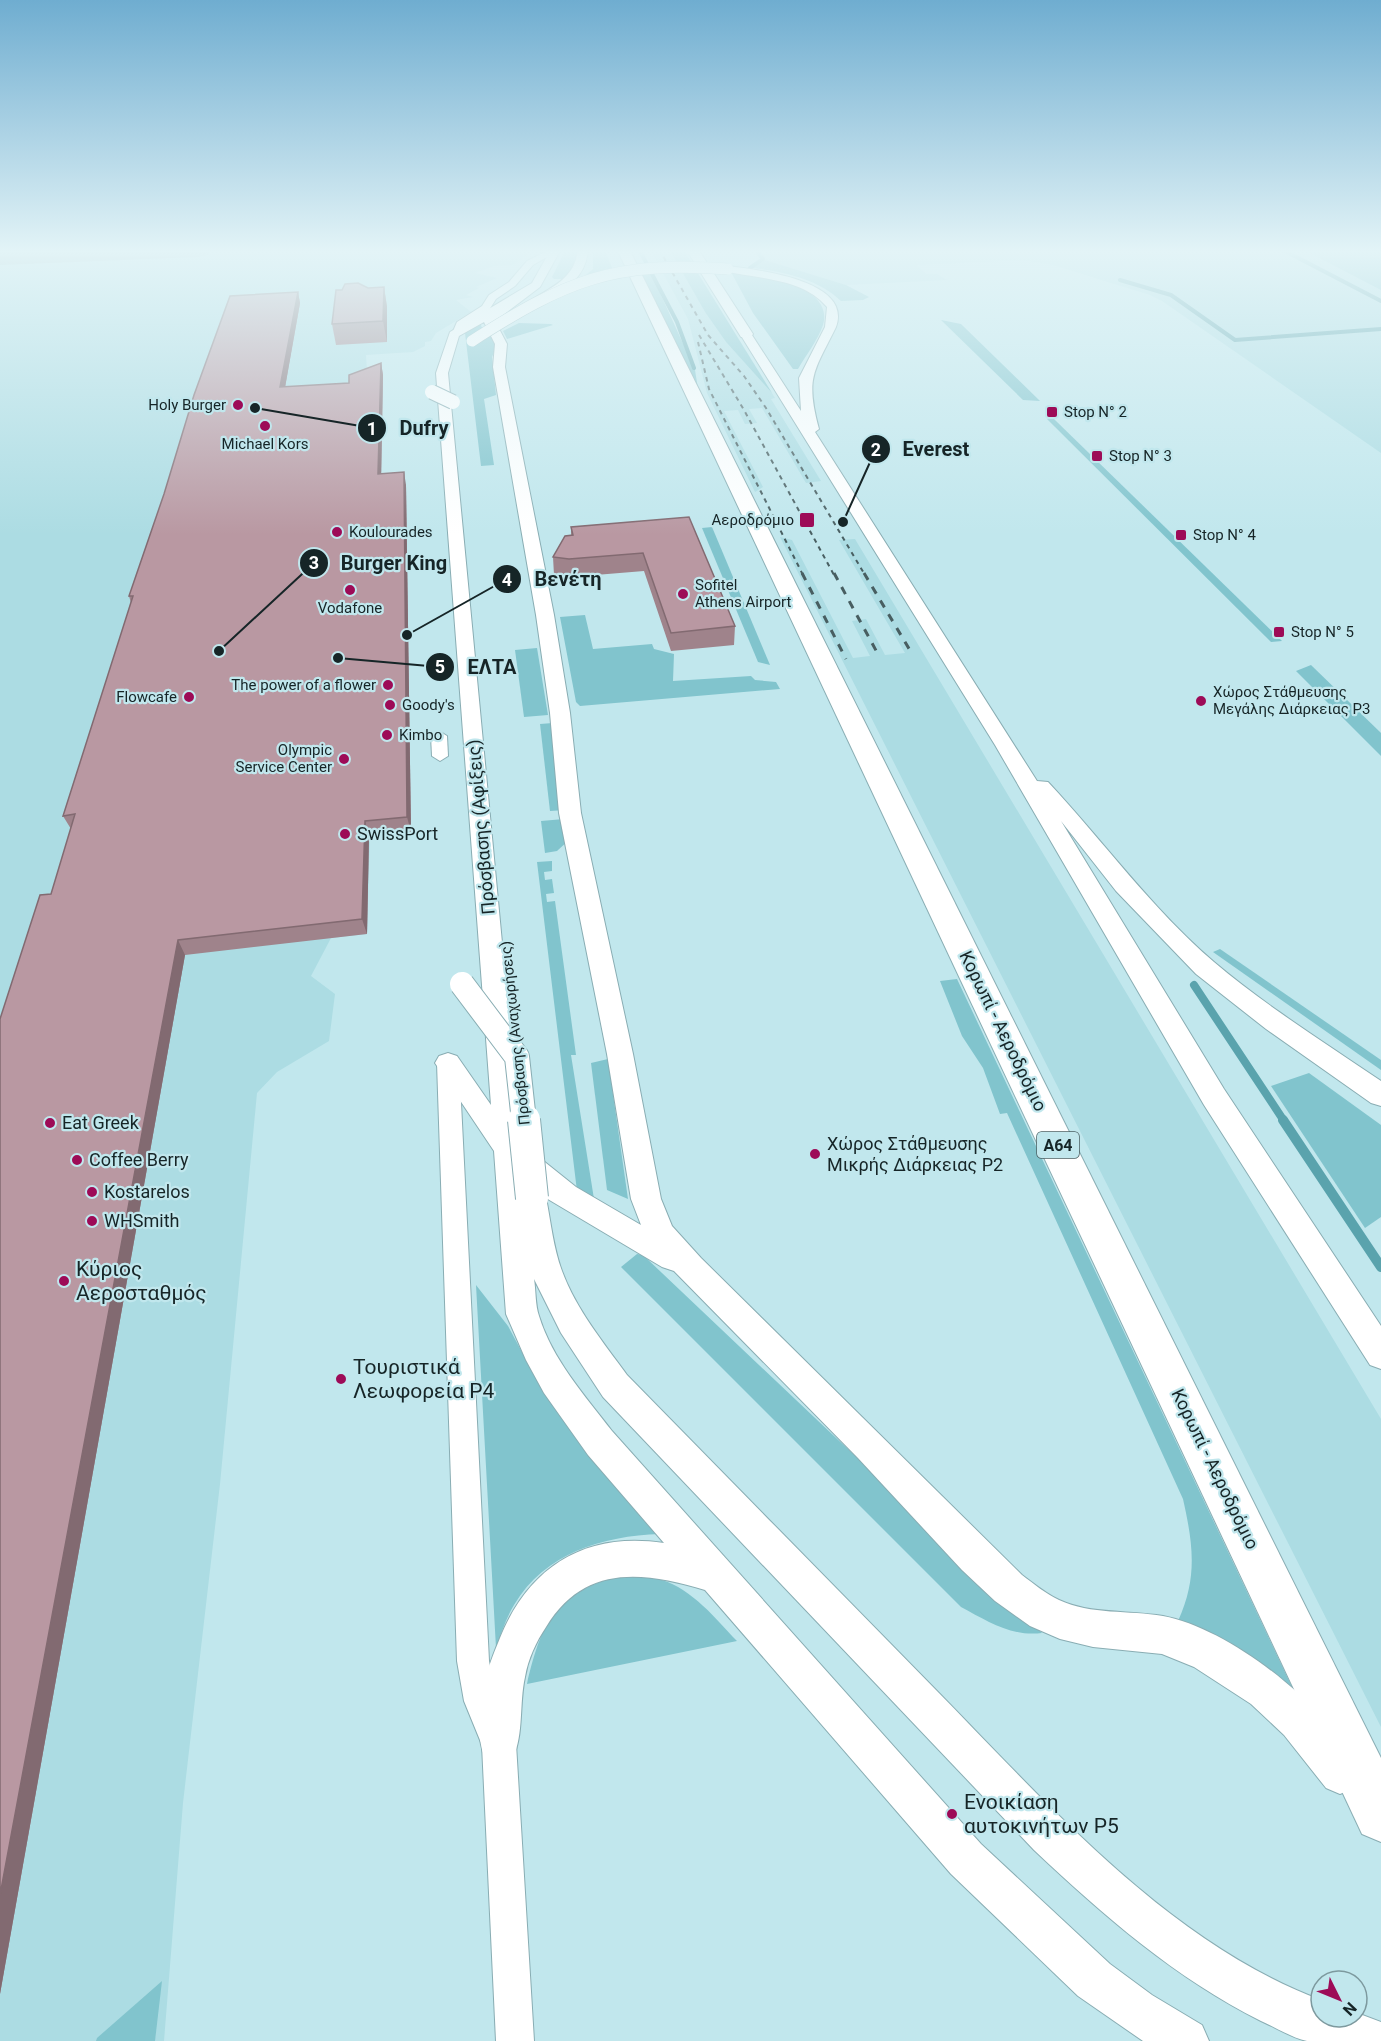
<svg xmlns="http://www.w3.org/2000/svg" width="1381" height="2041" font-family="Roboto,sans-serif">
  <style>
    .built { fill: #acdce3 }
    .green { fill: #81c4cd }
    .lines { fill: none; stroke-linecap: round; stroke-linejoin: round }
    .stream-far2 { stroke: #5aa3ad; stroke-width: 4 }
    .stream-far1 { stroke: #5aa3ad; stroke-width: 8 }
    .stream { stroke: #5aa3ad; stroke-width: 10 }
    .taxiway { fill: #84a2a7; fill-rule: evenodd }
    .minor-casing { stroke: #89adb3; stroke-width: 2 }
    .tertiary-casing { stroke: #89adb3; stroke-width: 2 }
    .motorway-casing { stroke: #89adb3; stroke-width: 2 }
    .minor { fill: #fff; fill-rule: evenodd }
    .tertiary { fill: #fff; fill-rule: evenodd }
    .motorway { fill: #fff; fill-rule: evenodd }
    .rail-far1 { stroke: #485e61; stroke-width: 2; stroke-dasharray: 4.5 4.5; stroke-linecap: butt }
    .rail { stroke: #485e61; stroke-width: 3; stroke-dasharray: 8 8; stroke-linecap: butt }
    .tertiary-bridge-far3-casing { stroke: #89adb3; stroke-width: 12; stroke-linecap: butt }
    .tertiary-bridge-far2-casing { stroke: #89adb3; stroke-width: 16; stroke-linecap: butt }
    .tertiary-bridge-far1-casing { stroke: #89adb3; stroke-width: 26; stroke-linecap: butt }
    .tertiary-bridge-casing { stroke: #89adb3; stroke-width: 34; stroke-linecap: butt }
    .tertiary-bridge-far3 { stroke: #fff; stroke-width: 11 }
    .tertiary-bridge-far2 { stroke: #fff; stroke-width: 14 }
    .tertiary-bridge-far1 { stroke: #fff; stroke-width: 24 }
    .tertiary-bridge { stroke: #fff; stroke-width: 32 }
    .wall { fill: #9f838b }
    .shaded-wall { fill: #826a71 }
    .building { fill: #b998a2; stroke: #826a71; stroke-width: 1.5 }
    .poi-dot { fill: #9d0b57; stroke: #c1e7ed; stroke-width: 2 }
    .labels { text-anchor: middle; stroke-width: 4.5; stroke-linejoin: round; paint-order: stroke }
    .far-poi-label { font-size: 15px; fill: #162527; stroke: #c1e7ed; text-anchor: start }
    .far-street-label { font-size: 15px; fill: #162527; stroke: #c1e7ed }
    .shield { fill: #c1e7ed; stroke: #495f62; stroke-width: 1.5 }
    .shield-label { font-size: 16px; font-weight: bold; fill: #162527 }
    .street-label { font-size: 18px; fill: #162527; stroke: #c1e7ed }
    .poi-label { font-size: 18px; fill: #162527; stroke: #c1e7ed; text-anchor: start }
    .near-poi-label { font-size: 21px; fill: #162527; stroke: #c1e7ed; text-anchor: start }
    .leader { fill: none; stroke: #162527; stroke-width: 2 }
    .callout-dot { fill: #162527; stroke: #c1e7ed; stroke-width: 2 }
    .mark-label { font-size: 18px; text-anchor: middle; font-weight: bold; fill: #fff }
    .callout-label { font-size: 20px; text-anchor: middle; font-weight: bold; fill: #162527; stroke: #c1e7ed; stroke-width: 4.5; stroke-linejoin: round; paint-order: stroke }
  </style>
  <rect width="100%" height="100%" fill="#c1e7ed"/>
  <g class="built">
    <path d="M0,249H535L513,265L494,266L475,273L497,278L476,287L479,288L466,295L473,297L456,300L471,312L436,333L431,341L425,342V346L413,352L366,355L367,372L383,375L367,934L331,938L311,976L335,994L329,1041L277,1072L257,1093L220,1484L183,1803L164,2041H0Z"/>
    <path d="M650,249H669L705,312L726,342L772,393L775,398L771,399L821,481L806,483L762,408L749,409L757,423L745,424L738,410L724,411L763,487L755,492L707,393L688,319Z"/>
    <path d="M756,249H1381V453L1162,301L1150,295L1053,265L1023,260L917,265L926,274H937L947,280L846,285L765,260Z"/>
    <path d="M780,537L792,540L853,658L870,656L852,621L866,619L885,655L905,653L839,540L855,539L1381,1419V1727Z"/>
  </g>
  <g class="green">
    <path d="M566,249H580L578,266L562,279H554L552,277Z"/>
    <path d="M593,249H604L614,272L581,279L593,269Z"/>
    <path d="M669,249H683L772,393L726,342L705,312Z"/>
    <path d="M1302,249L1381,251V290Z"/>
    <path d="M765,260L846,285L869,297L863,300L841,301C818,279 785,272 753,268Z"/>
    <path d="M731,272C758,275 835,284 823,325C818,340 806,355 798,369H793L753,313Z"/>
    <path d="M651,273L695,370L699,395L641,274Z"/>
    <path d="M941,320L961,324L1040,401L1023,400Z"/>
    <path d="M482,321L481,326L493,339L496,347L492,357L496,395L484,399L494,465L481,466L465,333Z"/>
    <path d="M519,323L551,324L553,325L507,339L503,331Z"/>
    <path d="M1047,419H1054L1282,641L1271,642Z"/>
    <path d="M712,527L770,665L758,662L702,528Z"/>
    <path d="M585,615L593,649L652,644L654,649L674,654L673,681L751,676L755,680L776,682L780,689L580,706L576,702L560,617Z"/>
    <path d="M537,648L548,715L524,717L515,650Z"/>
    <path d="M1311,665L1381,733V756L1296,671Z"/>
    <path d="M553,723L565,810L550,811L540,724Z"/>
    <path d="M564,819L569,840L557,851L545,853L541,821Z"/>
    <path d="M552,861V871L544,872L545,880L552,879L554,893L546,894L547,902L555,901L576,1055H571L594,1199L577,1191L537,862Z"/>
    <path d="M1220,949L1381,1060V1070L1213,952Z"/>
    <path d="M957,979L1292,1687L1210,1633L1178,1621C1198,1577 1193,1544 1183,1499L1007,1113L1000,1114L983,1068L962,1036L940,981Z"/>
    <path d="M608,1059L628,1199L607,1190L591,1063Z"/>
    <path d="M1309,1073L1381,1125V1217L1365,1228L1271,1086Z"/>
    <path d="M637,1254L643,1255L1042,1633C1012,1637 987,1621 961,1607L621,1267Z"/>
    <path d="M476,1285L508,1326L538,1382L660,1534C602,1536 545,1553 514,1605C506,1618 501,1634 496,1648Z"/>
    <path d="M620,1575C633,1576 650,1575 662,1580C693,1590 715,1618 737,1641L527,1684C542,1620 555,1595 620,1575Z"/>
    <path d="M162,1981L155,2041H96L97,2038Z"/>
  </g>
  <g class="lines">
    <g class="stream-far2">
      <path d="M639,249L677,322L694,368"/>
      <path d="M1281,249L1381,301"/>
      <path d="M713,250L754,249"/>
      <path d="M750,268L763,259L755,249"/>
      <path d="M1120,280L1171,295L1235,340L1381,329"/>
    </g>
    <path class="stream-far1" d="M1194,985L1284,1121"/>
    <path class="stream" d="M1283,1120L1381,1267"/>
    <path class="taxiway" d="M0,249H211L208,255L198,257L0,265Z"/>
    <defs>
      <g id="minor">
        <path d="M551,249L559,250L533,265L515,286L496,299L489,310L464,326L457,336H451L457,322L482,306L489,295L509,282L527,261Z"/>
        <path d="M439,731L447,736L448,756L440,761L432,756L431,736Z"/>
        <path d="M448,1055L456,1057L459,1063L489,1661L496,1699L516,1744L534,2041H496L482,1745L464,1701L457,1661L437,1063L440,1057Z"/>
      </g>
      <g id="tertiary">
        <path d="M551,249H561L540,287L495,321L507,344L505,367L554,615L570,713L581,813L633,1054L661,1199L672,1226L701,1258L1022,1575C1034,1584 1046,1594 1059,1600C1091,1615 1129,1610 1163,1616C1232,1629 1333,1709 1360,1774L1354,1788L1340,1794L1326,1788L1284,1735L1251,1704L1194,1667L1162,1654L1093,1647L1060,1639L1030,1626L995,1601L962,1570L858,1458L674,1271L662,1267L546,1198C551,1222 553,1247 562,1271C576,1309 603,1342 627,1375C729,1479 832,1584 934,1688C1046,1802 1168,1943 1321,2000V2017H1357V2013L1381,2022V2041C1358,2041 1330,2041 1307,2041C1292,2038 1275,2027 1261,2021C1175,1978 1103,1915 1034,1850L603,1397L561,1333L534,1279C536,1291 535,1305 539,1316C552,1359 585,1396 612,1431L981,1844L1110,1964L1152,1995L1202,2025L1209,2041H1143L1078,1996L951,1874L705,1590C643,1571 584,1564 546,1627C536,1642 528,1659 525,1677C519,1704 524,1733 513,1758L499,1764L485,1758C476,1737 480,1713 483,1690C486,1672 493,1655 500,1638C529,1566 586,1531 664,1543L588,1455L544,1393L526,1360L506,1314L494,1151L435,1063L439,1056L448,1053L457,1056L491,1105L436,373L450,332L532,283ZM484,322L495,344L493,367L536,615L550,713L559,813L607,1054L631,1199L641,1225L576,1187L521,1143L448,373L459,336ZM525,1181L531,1186L526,1188Z"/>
        <path d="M578,249H588C586,280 563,290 539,304H531V300C554,286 575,278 578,249Z"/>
        <path d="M728,266C758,270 853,280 836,327C814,372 805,377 819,429L815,432L1037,781L1048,782C1104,842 1152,909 1214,962C1266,1006 1325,1043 1381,1081V1106L1371,1103L1266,1029L1196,974L1116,891L1061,821L1224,1089L1381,1326V1369L1370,1365L1204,1105L995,745L740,334L750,332L801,411L799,378L825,327L827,307C803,278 759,279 724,271L723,269Z"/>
      </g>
      <g id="motorway">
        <path d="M617,249H629L1381,1758V1842L1362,1834Z"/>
        <path d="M686,249H698L753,334L751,337H741Z"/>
      </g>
    </defs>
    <use href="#minor" class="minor-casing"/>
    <use href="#tertiary" class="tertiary-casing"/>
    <use href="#motorway" class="motorway-casing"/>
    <use href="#minor" class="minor"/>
    <use href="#tertiary" class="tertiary"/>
    <use href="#motorway" class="motorway"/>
    <g class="rail-far1">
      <path d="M659,249L708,335L744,376L766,408L865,575"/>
      <path d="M699,335L744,410L834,575"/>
      <path d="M698,342L709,389L803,575"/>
    </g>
    <g class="rail">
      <path d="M802,573L846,659"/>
      <path d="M834,573L879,656"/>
      <path d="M864,573L911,652"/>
    </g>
    <defs>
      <path id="tertiary-bridge-far3" d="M472,341C567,280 613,261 728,269"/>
      <path id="tertiary-bridge-far2" d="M432,392L453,402"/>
      <path id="tertiary-bridge-far1" d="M462,984L517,1057L524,1121"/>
      <path id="tertiary-bridge" d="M524,1120L532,1198"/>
    </defs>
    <use href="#tertiary-bridge-far3" class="tertiary-bridge-far3-casing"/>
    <use href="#tertiary-bridge-far2" class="tertiary-bridge-far2-casing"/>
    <use href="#tertiary-bridge-far1" class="tertiary-bridge-far1-casing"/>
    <use href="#tertiary-bridge" class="tertiary-bridge-casing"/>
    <use href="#tertiary-bridge-far3" class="tertiary-bridge-far3"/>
    <use href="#tertiary-bridge-far2" class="tertiary-bridge-far2"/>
    <use href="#tertiary-bridge-far1" class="tertiary-bridge-far1"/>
    <use href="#tertiary-bridge" class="tertiary-bridge"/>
  </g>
  <g class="wall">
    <path d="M384,287L387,307V342L336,345L332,324L342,290Z"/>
    <path d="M298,292L300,303L285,387L349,383L381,363L383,375L381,474L406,485L411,832L369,836L367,934L185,955L0,1994V1019L51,894L71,829L63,816L131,603L129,596Z"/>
    <path d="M689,517L735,626L734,645L671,651L644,571L571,577L554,575L553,557L571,536V527Z"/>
  </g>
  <g class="shaded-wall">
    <path d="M384,287L387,307V342L383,321Z"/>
    <path d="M298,292L300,303L283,399L280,387Z"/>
    <path d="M381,363L383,375L381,487L378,474Z"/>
    <path d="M404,472L406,485L411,832L407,817Z"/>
    <path d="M365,821L369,836L367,934L362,919Z"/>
    <path d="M178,940L185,955L0,1994V1895Z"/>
  </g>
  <g class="building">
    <path d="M358,283L368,288L384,287L383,321L332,324L336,290H342L345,284Z"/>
    <path d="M298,292L280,387L349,383V375L381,363L378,474L404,472L407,817L365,821L362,919L178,940L0,1895V1019L40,895L51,894L75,814L63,816L133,596H129L164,494L194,395L230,296Z"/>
    <path d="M689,517L735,626L671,633L643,553L569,559L553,557L565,536L573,535L571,527Z"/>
  </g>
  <linearGradient id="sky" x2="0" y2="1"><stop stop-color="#6fadd0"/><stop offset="0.47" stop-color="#e3f4f7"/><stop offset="1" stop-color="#e3f4f7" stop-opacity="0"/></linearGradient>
  <rect width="1381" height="535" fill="url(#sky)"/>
  <g class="poi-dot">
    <circle cx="238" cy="405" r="6"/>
    <rect x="1046" y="406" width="12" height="12" rx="3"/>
    <circle cx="265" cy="426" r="6"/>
    <rect x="1091" y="450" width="12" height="12" rx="3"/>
    <rect x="799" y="512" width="16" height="16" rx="3"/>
    <circle cx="337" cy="532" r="6"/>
    <rect x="1175" y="529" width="12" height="12" rx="3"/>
    <circle cx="350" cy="590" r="6"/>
    <circle cx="683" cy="594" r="6"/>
    <rect x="1273" y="626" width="12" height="12" rx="3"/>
    <circle cx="388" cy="685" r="6"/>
    <circle cx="189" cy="697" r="6"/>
    <circle cx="1201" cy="701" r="6"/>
    <circle cx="390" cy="705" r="6"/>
    <circle cx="387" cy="735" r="6"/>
    <circle cx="344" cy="759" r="6"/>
    <circle cx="345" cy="834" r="6"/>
    <circle cx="50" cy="1123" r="6"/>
    <circle cx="815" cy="1154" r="6"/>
    <circle cx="77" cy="1160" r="6"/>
    <circle cx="92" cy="1192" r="6"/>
    <circle cx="92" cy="1221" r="6"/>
    <circle cx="64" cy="1281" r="6"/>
    <circle cx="341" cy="1379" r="6"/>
    <circle cx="952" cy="1814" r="6"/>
  </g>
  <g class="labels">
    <g class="far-poi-label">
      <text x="226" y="410" text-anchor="end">Holy Burger</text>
      <text x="1064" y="417">Stop N° 2</text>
      <text x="265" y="449" text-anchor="middle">Michael Kors</text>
      <text x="1109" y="461">Stop N° 3</text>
      <text x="794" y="525" text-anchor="end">Αεροδρόμιο</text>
      <text x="349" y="537">Koulourades</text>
      <text x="1193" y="540">Stop N° 4</text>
      <text x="695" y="590">Sofitel<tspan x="695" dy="17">Athens Airport</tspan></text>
      <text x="350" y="613" text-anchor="middle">Vodafone</text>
      <text x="1291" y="637">Stop N° 5</text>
      <text x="376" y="690" text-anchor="end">The power of a flower</text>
      <text x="1213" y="697">Χώρος Στάθμευσης<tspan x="1213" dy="17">Μεγάλης Διάρκειας P3</tspan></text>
      <text x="177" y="702" text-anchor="end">Flowcafe</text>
      <text x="402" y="710">Goody's</text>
      <text x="399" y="740">Kimbo</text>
      <text x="332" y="755" text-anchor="end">Olympic<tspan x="332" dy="17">Service Center</tspan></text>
    </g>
    <g class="far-street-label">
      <text transform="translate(515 1033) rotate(-96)" y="5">Πρόσβασης (Αναχωρήσεις)</text>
    </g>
    <rect class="shield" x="1037" y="1132" width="42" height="26" rx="4.5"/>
    <g class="shield-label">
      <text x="1058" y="1151">Α64</text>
    </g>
    <g class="street-label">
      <text transform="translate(481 827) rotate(-95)" y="6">Πρόσβασης (Αφίξεις)</text>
      <text transform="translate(1003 1031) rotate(64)" y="6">Κορωπί - Αεροδρόμιο</text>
      <text transform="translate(1215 1469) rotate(64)" y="6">Κορωπί - Αεροδρόμιο</text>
    </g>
    <g class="poi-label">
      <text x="357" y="840">SwissPort</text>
      <text x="62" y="1129">Eat Greek</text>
      <text x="827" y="1150">Χώρος Στάθμευσης<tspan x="827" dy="21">Μικρής Διάρκειας P2</tspan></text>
      <text x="89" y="1166">Coffee Berry</text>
      <text x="104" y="1198">Kostarelos</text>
      <text x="104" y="1227">WHSmith</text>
    </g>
    <g class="near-poi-label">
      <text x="76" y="1276">Κύριος<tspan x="76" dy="24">Αεροσταθμός</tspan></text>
      <text x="353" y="1374">Τουριστικά<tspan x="353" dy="24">Λεωφορεία P4</tspan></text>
      <text x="964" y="1809">Ενοικίαση<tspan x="964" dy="24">αυτοκινήτων P5</tspan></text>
    </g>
  </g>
  <path class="leader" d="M255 408L372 428M843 522L876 449M219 651L314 563M407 635L507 579M338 658L440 667"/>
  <g class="callout-dot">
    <circle cx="255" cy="408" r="6"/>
    <circle cx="843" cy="522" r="6"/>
    <circle cx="219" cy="651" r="6"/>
    <circle cx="407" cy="635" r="6"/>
    <circle cx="338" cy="658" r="6"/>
    <circle cx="372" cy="428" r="15"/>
    <circle cx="876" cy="449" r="15"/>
    <circle cx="314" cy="563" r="15"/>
    <circle cx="507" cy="579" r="15"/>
    <circle cx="440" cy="667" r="15"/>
  </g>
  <g class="mark-label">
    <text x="372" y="435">1</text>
    <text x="876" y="456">2</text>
    <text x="314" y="569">3</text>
    <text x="507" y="586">4</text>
    <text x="440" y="673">5</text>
  </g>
  <g class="callout-label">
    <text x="424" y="435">Dufry</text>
    <text x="936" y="456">Everest</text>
    <text x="394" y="570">Burger King</text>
    <text x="568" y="586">Βενέτη</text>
    <text x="492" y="674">ΕΛΤΑ</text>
  </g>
  <g transform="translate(1339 1999) rotate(133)"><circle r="28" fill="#c1e7ed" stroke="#7d999e" stroke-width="1.5"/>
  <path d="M0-4.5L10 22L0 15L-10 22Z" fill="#9d0b57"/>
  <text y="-9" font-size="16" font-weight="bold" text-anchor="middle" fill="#162527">N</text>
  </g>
</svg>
